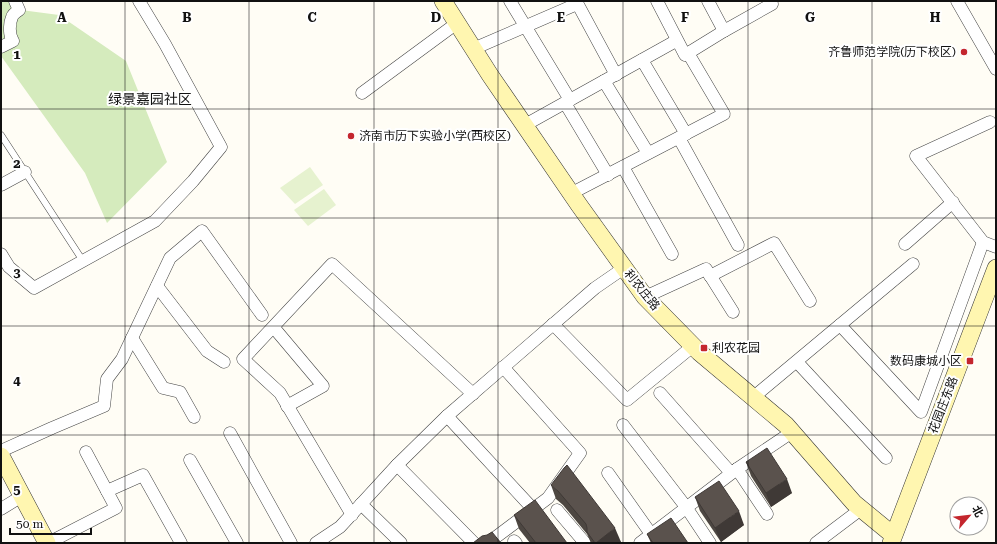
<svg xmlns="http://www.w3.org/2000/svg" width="997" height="544" font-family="'Roboto Serif','Noto Sans SC',serif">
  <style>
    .green { fill: #d5ebbd }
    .pitch { fill: #e6f2cf }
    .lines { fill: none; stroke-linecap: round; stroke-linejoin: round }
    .lane-casing { stroke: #444; stroke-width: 7 }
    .street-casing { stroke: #444; stroke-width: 13 }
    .secondary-casing { stroke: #333; stroke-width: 18 }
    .lane { stroke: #fff; stroke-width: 6 }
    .street { stroke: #fff; stroke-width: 12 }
    .secondary { stroke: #fff6b0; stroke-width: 17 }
    .wall { fill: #4d4742 }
    .shaded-wall { fill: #3f3936 }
    .building { fill: #5a524d; stroke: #3f3936 }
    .grid { fill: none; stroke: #111; stroke-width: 1; stroke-opacity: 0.55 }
    .poi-dot { fill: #c4262e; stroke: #fff; stroke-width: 1.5 }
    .labels { text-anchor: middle; stroke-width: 4; stroke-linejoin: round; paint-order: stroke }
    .poi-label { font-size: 12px; fill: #111; stroke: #fff; text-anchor: end }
    .street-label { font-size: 12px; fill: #111; stroke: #fff }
    .quarter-label { font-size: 14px; fill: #111; stroke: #fff }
    .grid-label { font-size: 13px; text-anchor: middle; font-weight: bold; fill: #111; stroke: #fff; stroke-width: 4; stroke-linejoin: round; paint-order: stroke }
  </style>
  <rect width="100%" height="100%" fill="#fffdf5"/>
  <path class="green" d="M1,1H16L21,10L59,15L126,61L167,162L107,223L85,173L1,56Z"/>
  <g class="pitch">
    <path d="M310,167L323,185L295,204L280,188Z"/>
    <path d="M324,189L336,205L308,226L294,210Z"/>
  </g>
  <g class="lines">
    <defs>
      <path id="lane" d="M1,135L83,261"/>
      <g id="street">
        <path d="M510,1L570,100"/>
        <path d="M576,1L616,75"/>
        <path d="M657,1L685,55L724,31"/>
        <path d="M708,1L724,31L772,4"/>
        <path d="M957,1L996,69"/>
        <path d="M1,47L13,41C9,35 9,24 12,17C13,14 16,12 19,10L15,1"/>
        <path d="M473,49L577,4"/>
        <path d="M642,60L686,134"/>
        <path d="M604,81L648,153"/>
        <path d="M362,93L457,23"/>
        <path d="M565,103L608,175"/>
        <path d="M990,122L916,156L983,242L996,247"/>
        <path d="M525,125L674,42"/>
        <path d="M679,138L738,245"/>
        <path d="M623,167L672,254"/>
        <path d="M1,185L25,172"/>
        <path d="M572,193L724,114L688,53"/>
        <path d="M905,244L953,202"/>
        <path d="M1,254L9,267L34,288L155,221L193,181L221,147L165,44L139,1"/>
        <path d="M710,276L774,243L810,301"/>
        <path d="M157,286L207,351L224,362"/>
        <path d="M645,297L706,269L733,312"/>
        <path d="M553,324L627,400L693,346"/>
        <path d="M840,325L921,412L983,242"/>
        <path d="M275,329L323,386L287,406"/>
        <path d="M132,338L163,388L180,392L194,417"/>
        <path d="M797,362L886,458"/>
        <path d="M660,393L731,473"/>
        <path d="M756,395L913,264"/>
        <path d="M447,416L533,509"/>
        <path d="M623,425L686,507L710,543"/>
        <path d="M230,433L291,543"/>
        <path d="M1,451L52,428L104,406L107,379L122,359L170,258L202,231L262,315"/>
        <path d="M190,460L237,543"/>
        <path d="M397,465L474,543"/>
        <path d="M737,469L767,514"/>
        <path d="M608,473L651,534"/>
        <path d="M107,491L143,475L181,543"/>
        <path d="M361,504L401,543"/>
        <path d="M1,509L22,496"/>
        <path d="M557,510L585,543"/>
        <path d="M352,515L280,393L243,359L332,264L473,394"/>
        <path d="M514,541L516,543"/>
        <path d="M48,543L116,508L86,452"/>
        <path d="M316,543L340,527L397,465L447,416L595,288L624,268"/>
        <path d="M488,543L548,498L580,453L503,367"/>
        <path d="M640,543L737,469L792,432"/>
        <path d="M816,543L861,509"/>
      </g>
      <g id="secondary">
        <path d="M443,1L490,75L579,205L645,297L699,352L786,425L854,503L893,535"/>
        <path d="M1,456L47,543"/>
        <path d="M891,543L996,268"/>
      </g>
    </defs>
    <use href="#lane" class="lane-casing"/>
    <use href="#street" class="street-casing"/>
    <use href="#secondary" class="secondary-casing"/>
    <use href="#lane" class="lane"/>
    <use href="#street" class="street"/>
    <use href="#secondary" class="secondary"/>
  </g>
  <g class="wall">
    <path d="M746,462L792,493L771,507L751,476Z"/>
    <path d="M551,485L621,542L620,543H591L587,534L563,505L556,499Z"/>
    <path d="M695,497L744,525L721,542L700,511Z"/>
    <path d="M514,515L567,543H530L519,529Z"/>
    <path d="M647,534L688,543H651Z"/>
  </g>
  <g class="shaded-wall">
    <path d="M787,479L792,493L771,507L766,493Z"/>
    <path d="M739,511L744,525L721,542L715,528Z"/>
    <path d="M615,528L621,542L620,543H596Z"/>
  </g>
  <g class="building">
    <path d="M767,448L787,479L766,493L746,462Z"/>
    <path d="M567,465L615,528L596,543H595L587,532V528L586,524L558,491L551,485L564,468Z"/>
    <path d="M719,481L739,511L715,528L695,497Z"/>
    <path d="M535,500L567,543H536L514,515Z"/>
    <path d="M671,518L688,543H653L647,534Z"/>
    <path d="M492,532L501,543H473L482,536L487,535Z"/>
  </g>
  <path class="grid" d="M125,1V543M249,1V543M374,1V543M498,1V543M623,1V543M748,1V543M872,1V543M1,109H996M1,218H996M1,326H996M1,435H996"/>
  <g class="poi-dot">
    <circle cx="964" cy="52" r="4"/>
    <circle cx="351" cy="136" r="4"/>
    <rect x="700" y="344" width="8" height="8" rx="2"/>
    <rect x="966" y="357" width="8" height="8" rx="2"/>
  </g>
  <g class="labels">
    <g class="poi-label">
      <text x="956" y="56">齐鲁师范学院(历下校区)</text>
      <text x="359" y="140" text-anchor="start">济南市历下实验小学(西校区)</text>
      <text x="712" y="352" text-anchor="start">利农花园</text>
      <text x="962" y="365">数码康城小区</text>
    </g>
    <g class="street-label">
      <text transform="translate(642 290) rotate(51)" y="4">利农庄路</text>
      <text transform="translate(943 405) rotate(-69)" y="4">花园庄东路</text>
    </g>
    <g class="quarter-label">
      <text x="150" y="104">绿景嘉园社区</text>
    </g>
  </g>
  <g class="grid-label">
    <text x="62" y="22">A</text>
    <text x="187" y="22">B</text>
    <text x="312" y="22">C</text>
    <text x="436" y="22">D</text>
    <text x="561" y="22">E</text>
    <text x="685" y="22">F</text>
    <text x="810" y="22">G</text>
    <text x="935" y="22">H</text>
    <text x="17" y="59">1</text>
    <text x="17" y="168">2</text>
    <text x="17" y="277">3</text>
    <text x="17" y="385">4</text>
    <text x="17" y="494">5</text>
  </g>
  <rect width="997" height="544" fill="none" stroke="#111111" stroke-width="4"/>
  <g transform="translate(969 516) rotate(62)"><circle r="19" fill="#ffffff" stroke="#a0a0a0"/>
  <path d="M0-3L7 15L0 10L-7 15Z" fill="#c4262e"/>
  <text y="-6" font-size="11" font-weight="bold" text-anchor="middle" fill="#111111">北</text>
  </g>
  <path d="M10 528v6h81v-6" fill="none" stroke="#111111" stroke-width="2"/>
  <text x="16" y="528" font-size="12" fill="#111111" stroke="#ffffff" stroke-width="3" paint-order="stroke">50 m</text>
</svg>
